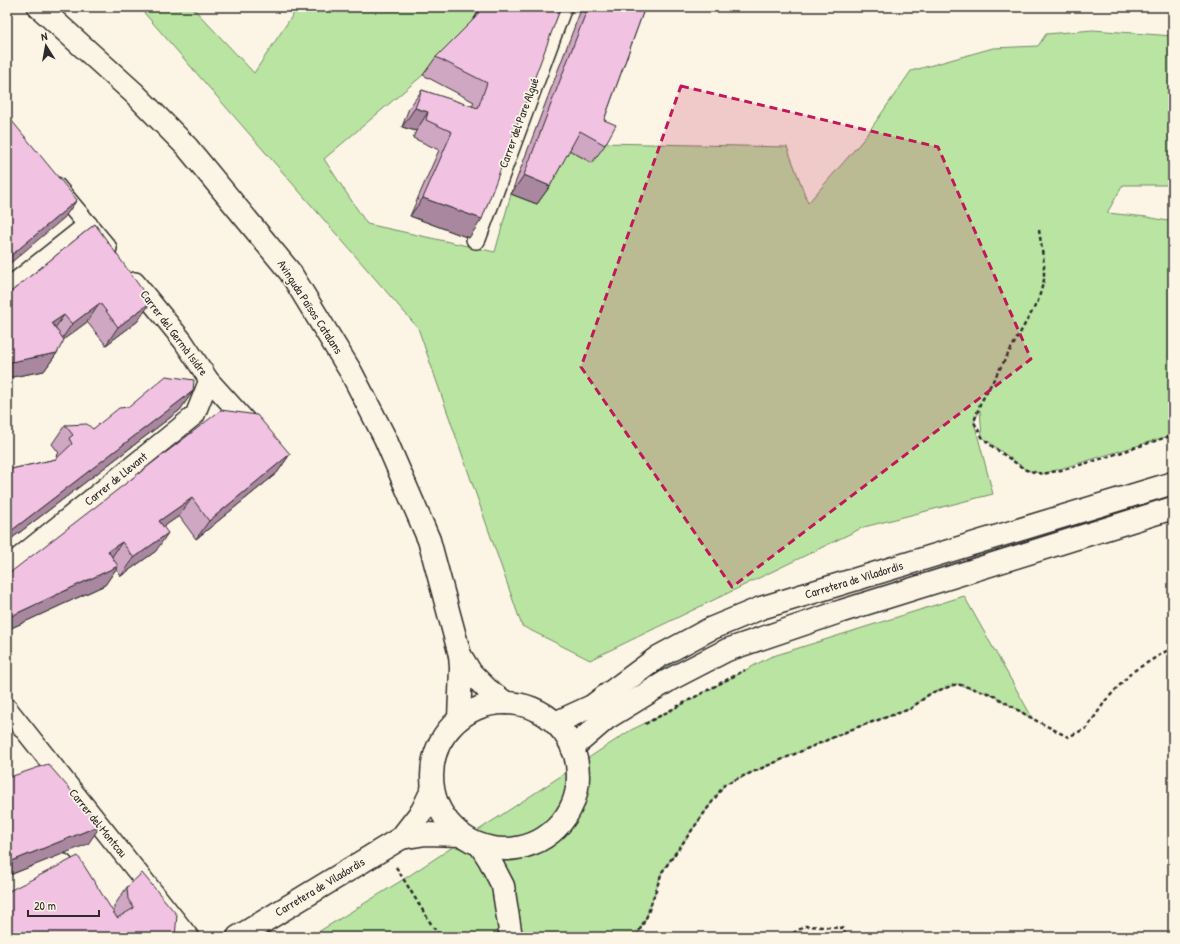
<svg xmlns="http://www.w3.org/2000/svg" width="1180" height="944" font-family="'Patrick Hand',sans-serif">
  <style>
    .green { fill: #b9e4a2; stroke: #728866 }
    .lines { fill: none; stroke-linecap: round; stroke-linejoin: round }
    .minor-casing { stroke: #2b2b2b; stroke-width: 22 }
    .tertiary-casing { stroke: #2b2b2b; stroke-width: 25 }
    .path { stroke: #2b2b2b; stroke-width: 2.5; stroke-dasharray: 4 3; stroke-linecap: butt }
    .minor { stroke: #fcf5e5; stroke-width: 19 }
    .tertiary { stroke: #fcf5e5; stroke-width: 22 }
    .wall { fill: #d0a7c3; stroke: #2b2b2b }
    .shaded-wall { fill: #a9889f; stroke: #2b2b2b }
    .building { fill: #f2c2e3; stroke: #2b2b2b }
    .marked { fill: #c2185b; fill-opacity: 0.2; stroke: #c2185b; stroke-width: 3; stroke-dasharray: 8 5; stroke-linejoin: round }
    .labels { text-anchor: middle; stroke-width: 3.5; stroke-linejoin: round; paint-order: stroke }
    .street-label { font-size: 12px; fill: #2b2b2b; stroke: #fcf5e5 }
  </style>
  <rect width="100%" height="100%" fill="#fcf5e5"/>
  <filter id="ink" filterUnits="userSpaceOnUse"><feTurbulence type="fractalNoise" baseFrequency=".025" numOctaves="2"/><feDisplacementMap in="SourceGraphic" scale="8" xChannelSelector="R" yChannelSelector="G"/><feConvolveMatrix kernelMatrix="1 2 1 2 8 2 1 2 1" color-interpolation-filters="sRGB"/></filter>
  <g filter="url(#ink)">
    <g class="green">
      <path d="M139,7H192L254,73L298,7H481L462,37L423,75L324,159L367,224L495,252L511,194L537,204L567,149L592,163L603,143L787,147L808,203L863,140L911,71L993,48L1038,46L1046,34L1093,30L1173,36V185H1123L1107,213L1147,217L1173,222V435L1043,474L1026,470L982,437L980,410L974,422L993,494L864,527L590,660L522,626L418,328Z"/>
      <path d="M964,596L1033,719L991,694L957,684L931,693L910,709L855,728L725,784L662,872L647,916L636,937H310L404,879L631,730L658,717L770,657Z"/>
    </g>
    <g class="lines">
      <defs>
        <g id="minor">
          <path d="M56,187L107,248"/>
          <path d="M476,239L562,7"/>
          <path d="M135,282L183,341L209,380L255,431"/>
          <path d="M7,289L88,225"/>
          <path d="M7,567L195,415L209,380"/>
          <path d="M7,708L189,937"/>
          <path d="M7,887L63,864L79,882"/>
        </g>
        <g id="tertiary">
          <path d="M39,7L134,93L187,147L290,272L351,372L385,438L429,540L460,655L461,668L459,719"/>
          <path d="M460,655L471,673L487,689L506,703"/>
          <circle cx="505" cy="776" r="73"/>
          <path d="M555,723L592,706L658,657L710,629L761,608L1173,483"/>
          <path d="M572,748L607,718L669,680L727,650L842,611L1173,508"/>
          <path d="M401,838L426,834L461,835"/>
          <path d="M480,845L489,859L503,886L511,937"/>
          <path d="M238,937L401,838L422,811L432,790"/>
        </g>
      </defs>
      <use href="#minor" class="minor-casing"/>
      <use href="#tertiary" class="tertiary-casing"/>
      <g class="path">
        <path d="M1039,230L1044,264V280L1038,301L980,404L974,422L982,437L994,448L1026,470L1043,474L1066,469L1104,458L1173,435"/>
        <path d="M645,724L745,670"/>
        <path d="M396,867L433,927L441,937"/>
        <path d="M636,937L647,916L662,872L725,784L855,728L910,709L931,693L957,684L991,694L1033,719L1068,737L1087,728L1106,700L1132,672L1173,647"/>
        <path d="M787,937L805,926L843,928L846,937"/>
      </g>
      <use href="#minor" class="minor"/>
      <use href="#tertiary" class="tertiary"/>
    </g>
    <g class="wall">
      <path d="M481,7H561L469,238L410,216L439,150L413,138L416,131L402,127L409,108L422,90L472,107L474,102L423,75L436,57L472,22Z"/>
      <path d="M582,7H645L604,120L605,145L592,163L569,150L550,186L537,204L511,194Z"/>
      <path d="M95,224L138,321L106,345L87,322L64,339L57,353L44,371L7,378V295Z"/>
      <path d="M193,391L180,410L7,542V470L56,459L57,458L56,456L59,453L52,444L65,425L93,429L129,407Z"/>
      <path d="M290,454L277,473L196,539L179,516L163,527L156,551L121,576L116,569L105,585L7,630V575Z"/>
      <path d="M127,887L175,937H7V892L114,913V906Z"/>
    </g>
    <g class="shaded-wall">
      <path d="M415,108L428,112L416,131L402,127Z"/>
      <path d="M524,175L550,186L537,204L511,194Z"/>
      <path d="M423,198L482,219L469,238L410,216Z"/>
      <path d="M77,200L64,218L7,266V259Z"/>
      <path d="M151,302L138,321L106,345L118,327Z"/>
      <path d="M100,303L87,322L59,343L72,324Z"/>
      <path d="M64,315L51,334L52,323Z"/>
      <path d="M57,353L44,371L7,378V364L11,362Z"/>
      <path d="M193,391L180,410L7,542V534Z"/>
      <path d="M290,454L277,473L196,539L209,521Z"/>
      <path d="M192,498L179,516L146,539L159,521Z"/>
      <path d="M168,533L156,551L121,576L134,558Z"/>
      <path d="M122,542L109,561L108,551Z"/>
      <path d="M118,566L105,585L7,630V618Z"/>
      <path d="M101,825L88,844L7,876V863Z"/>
    </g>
    <g class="building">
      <path d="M482,7H561L482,219L423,198L452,132L426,120L428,112L415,108L422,90L478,108L487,83L436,57L475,18Z"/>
      <path d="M588,7H645L604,120L616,125L605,145L580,131L550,186L524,175Z"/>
      <path d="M7,115L77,200L7,259Z"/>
      <path d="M95,224L151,302L118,327L100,303L72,324L64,315L52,323L64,340L57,353L11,362L7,364V295Z"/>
      <path d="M166,376L194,380L193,391L7,534V470L56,459L72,444L69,438L73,435L65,425L87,424L93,429L119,408L129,407Z"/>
      <path d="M221,410L257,415L290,454L209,521L192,498L159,521L168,533L134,558L122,542L108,551L118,566L7,618V575Z"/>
      <path d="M48,764L101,825L7,863V778Z"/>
      <path d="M78,856L117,918L134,908L128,899L127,887L142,873L177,915L175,937H13L7,927V892Z"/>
    </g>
  </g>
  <path class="marked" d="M681,86L938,147L1031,359L732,587L581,367Z"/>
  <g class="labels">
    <g class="street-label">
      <text transform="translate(519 123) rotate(-70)" y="4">Carrer del Pare Algué</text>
      <text transform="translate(310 307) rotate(57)" y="4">Avinguda Països Catalans</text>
      <text transform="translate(174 333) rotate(53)" y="4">Carrer del Germà Isidre</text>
      <text transform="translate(116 479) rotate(-39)" y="4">Carrer de Llevant</text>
      <text transform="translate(854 580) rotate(-17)" y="4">Carretera de Viladordis</text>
      <text transform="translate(98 823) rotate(51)" y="4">Carrer del Montcau</text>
      <text transform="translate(320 887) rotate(-31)" y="4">Carretera de Viladordis</text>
    </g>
  </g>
  <rect width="1180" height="944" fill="none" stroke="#fcf5e5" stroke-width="24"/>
  <rect x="12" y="12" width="1156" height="920" fill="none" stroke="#2b2b2b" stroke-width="1.5" filter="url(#ink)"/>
  <g transform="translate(46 46) rotate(349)" stroke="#fcf5e5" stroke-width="3" paint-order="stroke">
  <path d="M0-3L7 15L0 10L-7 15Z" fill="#2b2b2b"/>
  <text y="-6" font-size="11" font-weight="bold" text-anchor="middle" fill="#2b2b2b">N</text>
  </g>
  <path d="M28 910v6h71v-6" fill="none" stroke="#2b2b2b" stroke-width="2"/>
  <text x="34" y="910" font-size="12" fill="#2b2b2b" stroke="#fcf5e5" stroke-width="3" paint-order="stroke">20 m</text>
</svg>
